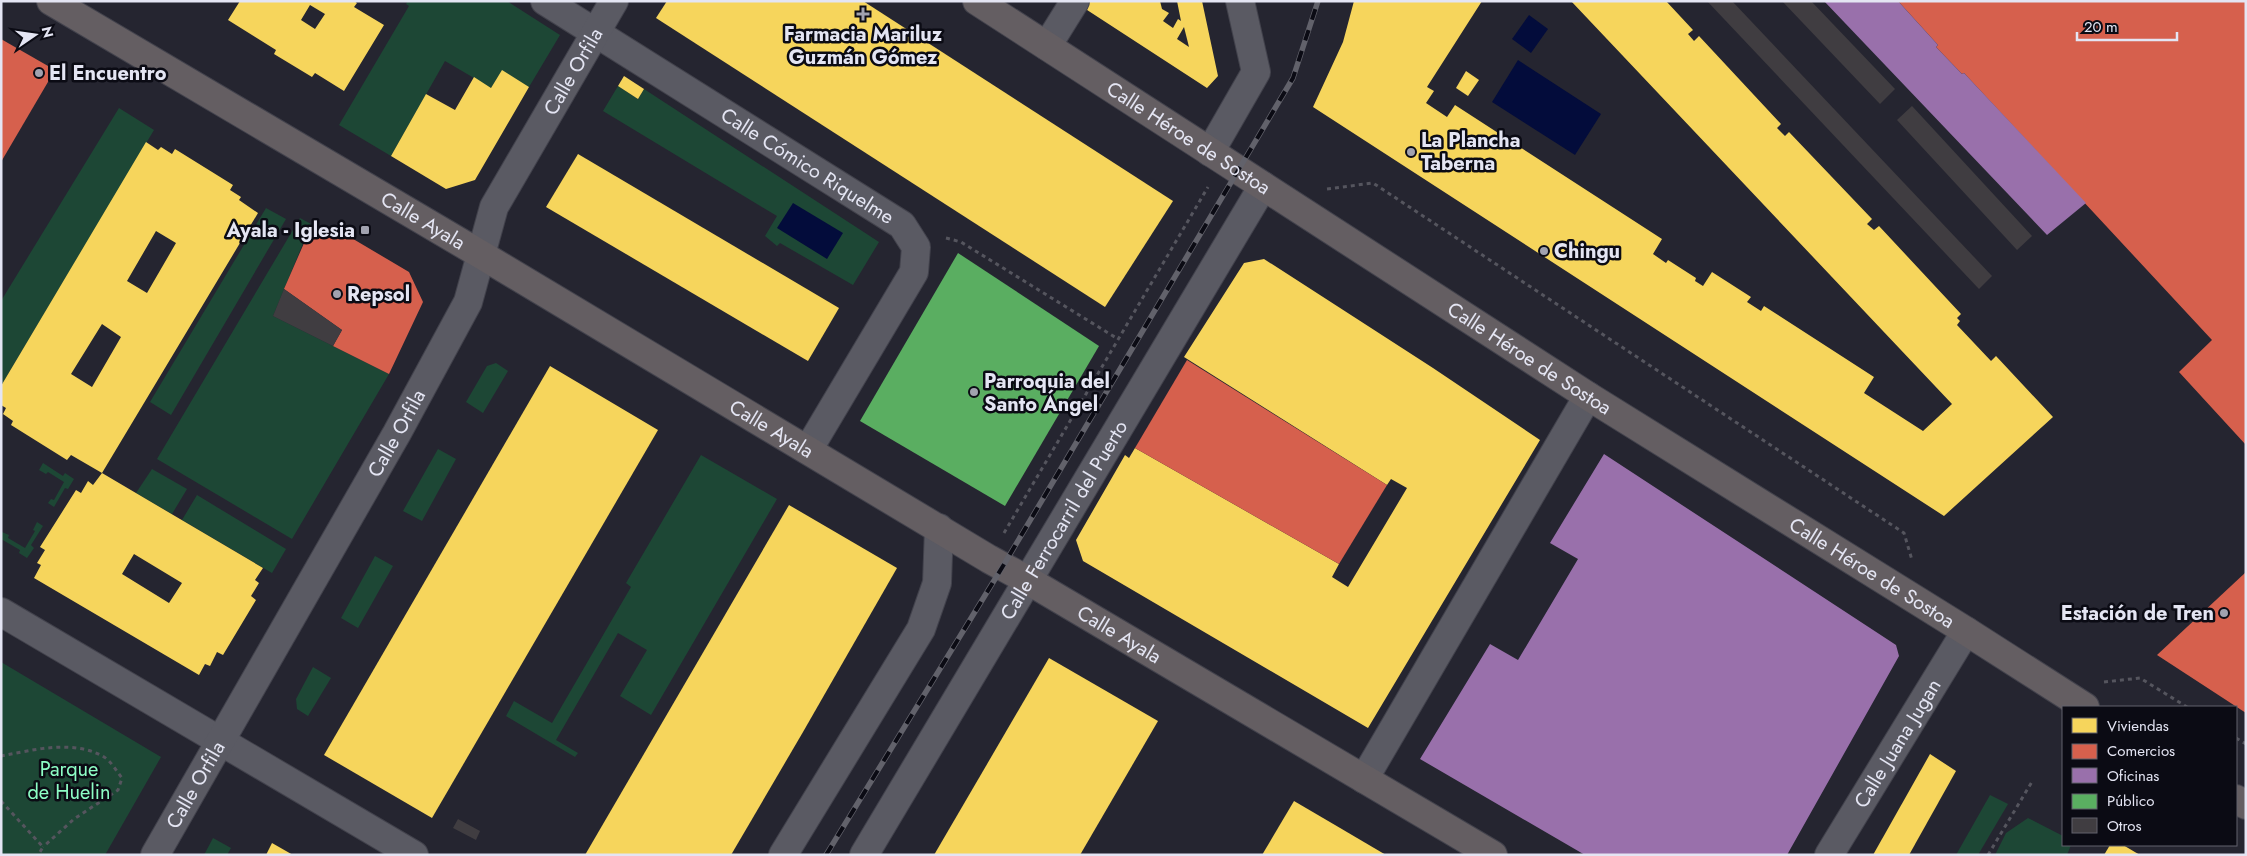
<svg xmlns="http://www.w3.org/2000/svg" width="2247" height="856" font-family="Jost,sans-serif">
  <style>
    .green { fill: #1d4735 }
    .water { fill: #030c3b }
    .homes { fill: #f6d55c; fill-rule: evenodd }
    .shops { fill: #d6604d }
    .offices { fill: #9970ab }
    .public { fill: #5aae61 }
    .building { fill: #403d41 }
    .lines { fill: none; stroke-linecap: round; stroke-linejoin: round }
    .minor-casing { stroke: #42424c; stroke-width: 30 }
    .major-casing { stroke: #42424c; stroke-width: 30 }
    .path { stroke: #55555e; stroke-width: 3; stroke-dasharray: 4 4; stroke-linecap: butt }
    .minor { stroke: #5a5a63; stroke-width: 28 }
    .major { stroke: #645e62; stroke-width: 28 }
    .rail-casing { stroke: #62626b; stroke-width: 5.5 }
    .rail { stroke: #0b0b14; stroke-width: 4; stroke-dasharray: 11; stroke-linecap: butt }
    .poi-dot { fill: #a1a2af; stroke: #0b0b14; stroke-width: 2 }
    .labels { text-anchor: middle; stroke-width: 5; stroke-linejoin: round; paint-order: stroke }
    .poi-label { font-size: 20px; font-weight: bold; fill: #e4e5f3; stroke: #0b0b14; text-anchor: start }
    .street-label { font-size: 20px; fill: #e4e5f3; stroke: #0b0b14 }
    .park-label { font-size: 20px; fill: #8dfdc5; stroke: #0b0b14 }
  </style>
  <rect width="100%" height="100%" fill="#252530"/>
  <g class="green">
    <path d="M408,1H507L560,35L529,87L502,71L491,88L445,61L391,156L339,125L409,6L406,4Z"/>
    <path d="M618,86L638,99L644,89L879,242L853,285L780,243L777,246L765,236L777,216L603,111Z"/>
    <path d="M119,108L154,130L1,386V301Z"/>
    <path d="M266,208L286,219L171,415L150,402Z"/>
    <path d="M300,218L311,224L273,316L389,374L292,539L157,459Z"/>
    <path d="M496,363L508,371L483,413L466,402L487,366Z"/>
    <path d="M438,449L456,459L422,521L403,511Z"/>
    <path d="M701,455L777,499L651,715L620,696L647,650L618,633L556,740L578,753L575,757L506,716L514,701L552,723L631,587L626,583Z"/>
    <path d="M43,463L63,476L65,473L74,479L68,489L65,488L54,507L48,503L51,499L54,500L64,482L48,472L46,474L39,470Z"/>
    <path d="M152,469L187,489L172,514L136,493Z"/>
    <path d="M197,495L286,549L272,573L182,520Z"/>
    <path d="M37,522L43,526L31,545L34,548L27,558L19,553L20,550L1,539L2,532L9,535L8,538L25,548L35,531L33,530Z"/>
    <path d="M375,556L393,566L358,628L341,618Z"/>
    <path d="M1,662L161,757L105,855H1Z"/>
    <path d="M313,667L331,678L308,716L297,709L296,699Z"/>
    <path d="M1990,795L2008,804L1978,855H1956Z"/>
    <path d="M2028,818L2063,836V845H2071L2067,855H1995L2006,833Z"/>
    <path d="M213,838L231,848L227,855H204Z"/>
  </g>
  <g class="water">
    <path d="M1529,15L1548,29L1531,53L1512,39Z"/>
    <path d="M1518,60L1601,114L1575,155L1492,102Z"/>
    <path d="M793,203L843,233L827,259L777,228Z"/>
  </g>
  <g class="homes">
    <path d="M240,1H354L357,3L354,7L384,25L344,91L315,73L312,77L274,54L276,50L228,20ZM310,5L325,14L315,29L301,20Z"/>
    <path d="M667,1H863L1173,201L1105,307L656,18Z"/>
    <path d="M1088,1H1160L1162,9L1169,13L1163,21L1173,28L1178,19L1181,21L1177,1H1202L1218,76L1207,88L1084,8ZM1184,27L1189,47L1177,39Z"/>
    <path d="M1354,1H1482L1427,87L1434,91L1426,103L1447,117L1455,105L1662,239L1653,254L1666,263L1668,260L1696,278L1695,281L1703,286L1712,272L1751,297L1747,302L1761,311L1764,306L1874,377L1864,393L1923,431L1952,404L1571,1H1666L1693,30L1688,34L1694,41L1699,36L1781,124L1777,128L1785,136L1789,132L1872,219L1867,224L1874,230L1879,226L1961,314L1957,318L1960,321L1957,325L1991,361L1996,356L2053,417L1944,516L1313,107L1343,42Z"/>
    <path d="M502,70L529,87L475,180L446,189L391,156L426,94L455,110L474,77L491,88Z"/>
    <path d="M1466,71L1479,80L1468,96L1456,88Z"/>
    <path d="M624,76L644,89L638,99L618,86Z"/>
    <path d="M146,142L158,150L161,147L172,154L175,149L233,185L230,190L241,197L239,200L258,213L102,473L71,455L67,460L11,425L13,421L3,414L6,408L1,405V386ZM156,231L176,243L147,293L127,281ZM102,324L121,337L92,387L71,374Z"/>
    <path d="M578,154L839,308L808,361L546,207Z"/>
    <path d="M1264,259L1433,368L1540,440L1368,728L1083,561L1076,540L1125,455L1129,458L1135,448L1339,564L1332,577L1348,587L1407,488L1391,479L1387,485L1184,357L1244,263Z"/>
    <path d="M550,366L658,430L432,818L324,755Z"/>
    <path d="M102,473L263,568L255,580L259,583L251,596L256,600L223,655L217,652L210,666L205,664L199,675L34,578L41,565L37,563L45,550L40,547L76,490L81,493L88,481L93,485ZM134,554L182,583L169,603L122,574Z"/>
    <path d="M789,505L897,568L803,732L731,855H585Z"/>
    <path d="M1049,658L1158,721L1080,855H934Z"/>
    <path d="M1930,754L1956,771L1909,855H1873Z"/>
    <path d="M1294,801L1335,825L1386,855H1262Z"/>
    <path d="M272,843L293,855H266Z"/>
    <path d="M2110,845H2123L2140,855H2104Z"/>
  </g>
  <g class="shops">
    <path d="M1898,1H2246V445L2179,372L2212,340L1964,73L1962,74L1936,47L1938,45Z"/>
    <path d="M1,39L55,70L1,162Z"/>
    <path d="M338,230L409,272L423,302L389,374L333,346L342,330L284,289L308,234Z"/>
    <path d="M1187,360L1387,485L1339,564L1135,448Z"/>
    <path d="M2246,572V713L2157,655Z"/>
  </g>
  <g class="offices">
    <path d="M1824,1H1898L1938,45L1936,47L1962,74L1964,73L2086,203L2047,235Z"/>
    <path d="M1604,454L1896,645L1899,656L1787,855H1585L1420,759L1490,644L1518,660L1578,559L1550,543Z"/>
  </g>
  <path class="public" d="M958,253L1099,346L1005,506L860,421Z"/>
  <g class="building">
    <path d="M1707,1H1732L1992,276L1979,289Z"/>
    <path d="M1782,1H1811L1895,89L1880,104Z"/>
    <path d="M1912,106L2032,236L2017,250L1897,120Z"/>
    <path d="M284,289L342,330L333,346L273,316Z"/>
    <path d="M458,819L480,831L476,840L453,828Z"/>
  </g>
  <g class="lines">
    <defs>
      <g id="minor">
        <path id="s1" d="M545,1L902,225L916,247L914,272L808,450"/>
        <path d="M1047,46L1075,1"/>
        <path d="M1210,152L1256,72L1240,1"/>
        <path d="M1,612L414,855"/>
        <path d="M1364,779L1588,396"/>
        <path id="s2" d="M155,855L397,433L455,326L468,302L494,207L614,1"/>
        <path d="M783,855L921,629L937,583L939,528"/>
        <path id="s3" d="M864,855L1263,186"/>
        <path id="s4" d="M1829,855L1966,631"/>
      </g>
      <g id="major">
        <path id="s5" d="M51,1L480,254L989,559L1029,581L1493,855"/>
        <path id="s6" d="M977,1L1588,396L1966,631L2085,707"/>
        <path d="M2236,799L2246,805"/>
      </g>
    </defs>
    <use href="#minor" class="minor-casing"/>
    <use href="#major" class="major-casing"/>
    <g class="path">
      <path d="M1327,189L1373,183L1904,533L1912,560"/>
      <path d="M946,238L961,242L1118,339"/>
      <path d="M1004,533L1208,187"/>
      <path d="M2104,682L2140,678L2187,707"/>
      <path d="M2236,738L2246,744"/>
      <path d="M1,756C33,750 74,739 104,757C111,761 117,772 122,778L118,790L74,819L43,847"/>
      <path d="M1,801L43,847L38,855"/>
      <path d="M1988,855L2033,780"/>
    </g>
    <use href="#minor" class="minor"/>
    <use href="#major" class="major"/>
    <defs>
      <path id="rail" d="M826,855L1003,566L1293,78L1318,1"/>
    </defs>
    <use href="#rail" class="rail-casing"/>
    <use href="#rail" class="rail"/>
  </g>
  <g class="poi-dot">
    <path d="M860.5 6.5h5v5h5v5h-5v5h-5v-5h-5v-5h5z"/>
    <circle cx="39" cy="73" r="5"/>
    <circle cx="1411" cy="152" r="5"/>
    <rect x="360" y="225" width="10" height="10" rx="2.5"/>
    <circle cx="1544" cy="251" r="5"/>
    <circle cx="337" cy="294" r="5"/>
    <circle cx="974" cy="392" r="5"/>
    <circle cx="2224" cy="613" r="5"/>
  </g>
  <g class="labels">
    <g class="poi-label">
      <text x="863" y="41" text-anchor="middle">Farmacia Mariluz<tspan x="863" dy="23">Guzmán Gómez</tspan></text>
      <text x="49" y="80">El Encuentro</text>
      <text x="1421" y="147">La Plancha<tspan x="1421" dy="23">Taberna</tspan></text>
      <text x="355" y="237" text-anchor="end">Ayala - Iglesia</text>
      <text x="1554" y="258">Chingu</text>
      <text x="347" y="301">Repsol</text>
      <text x="984" y="388">Parroquia del<tspan x="984" dy="23">Santo Ángel</tspan></text>
      <text x="2214" y="620" text-anchor="end">Estación de Tren</text>
    </g>
    <g class="street-label">
      <text dy="7" stroke="none"><textPath href="#s2" startOffset="891">Calle Orfila</textPath></text>
      <text dy="7" stroke="none"><textPath href="#s6" startOffset="252">Calle Héroe de Sostoa</textPath></text>
      <text dy="7" stroke="none"><textPath href="#s1" startOffset="310">Calle Cómico Riquelme</textPath></text>
      <text dy="7" stroke="none"><textPath href="#s5" startOffset="432">Calle Ayala</textPath></text>
      <text dy="7" stroke="none"><textPath href="#s6" startOffset="658">Calle Héroe de Sostoa</textPath></text>
      <text dy="7" stroke="none"><textPath href="#s5" startOffset="838">Calle Ayala</textPath></text>
      <text dy="7" stroke="none"><textPath href="#s2" startOffset="486">Calle Orfila</textPath></text>
      <text dy="7" stroke="none"><textPath href="#s3" startOffset="390">Calle Ferrocarril del Puerto</textPath></text>
      <text dy="7" stroke="none"><textPath href="#s6" startOffset="1062">Calle Héroe de Sostoa</textPath></text>
      <text dy="7" stroke="none"><textPath href="#s5" startOffset="1242">Calle Ayala</textPath></text>
      <text dy="7" stroke="none"><textPath href="#s4" startOffset="131">Calle Juana Jugan</textPath></text>
      <text dy="7" stroke="none"><textPath href="#s2" startOffset="81">Calle Orfila</textPath></text>
    </g>
    <g class="park-label">
      <text x="69" y="776">Parque<tspan x="69" dy="23">de Huelin</tspan></text>
    </g>
  </g>
  <rect width="2247" height="856" fill="none" stroke="#e4e5f3" stroke-width="5"/>
  <rect x="2062" y="706" width="175" height="140" fill="#0b0b14" stroke="#62626d"/>
  <rect x="2072" y="718" width="25" height="15" fill="#f6d55c" stroke="#62626d"/>
  <text x="2107" y="731" font-size="15" fill="#e4e5f3">Viviendas</text>
  <rect x="2072" y="744" width="25" height="15" fill="#d6604d" stroke="#62626d"/>
  <text x="2107" y="756" font-size="15" fill="#e4e5f3">Comercios</text>
  <rect x="2072" y="768" width="25" height="15" fill="#9970ab" stroke="#62626d"/>
  <text x="2107" y="781" font-size="15" fill="#e4e5f3">Oficinas</text>
  <rect x="2072" y="794" width="25" height="15" fill="#5aae61" stroke="#62626d"/>
  <text x="2107" y="806" font-size="15" fill="#e4e5f3">Público</text>
  <rect x="2072" y="818" width="25" height="15" fill="#403d41" stroke="#62626d"/>
  <text x="2107" y="831" font-size="15" fill="#e4e5f3">Otros</text>
  <g transform="translate(35 35) rotate(77)" stroke="#0b0b14" stroke-width="4" paint-order="stroke">
  <path d="M0-4L9 19L0 12L-9 19Z" fill="#e4e5f3"/>
  <text y="-8" font-size="14" font-weight="bold" text-anchor="middle" fill="#e4e5f3">N</text>
  </g>
  <path d="M2077 32v8h100v-8" fill="none" stroke="#e4e5f3" stroke-width="2.5"/>
  <text x="2084" y="32" font-size="15" fill="#e4e5f3" stroke="#0b0b14" stroke-width="4" paint-order="stroke">20 m</text>
</svg>
